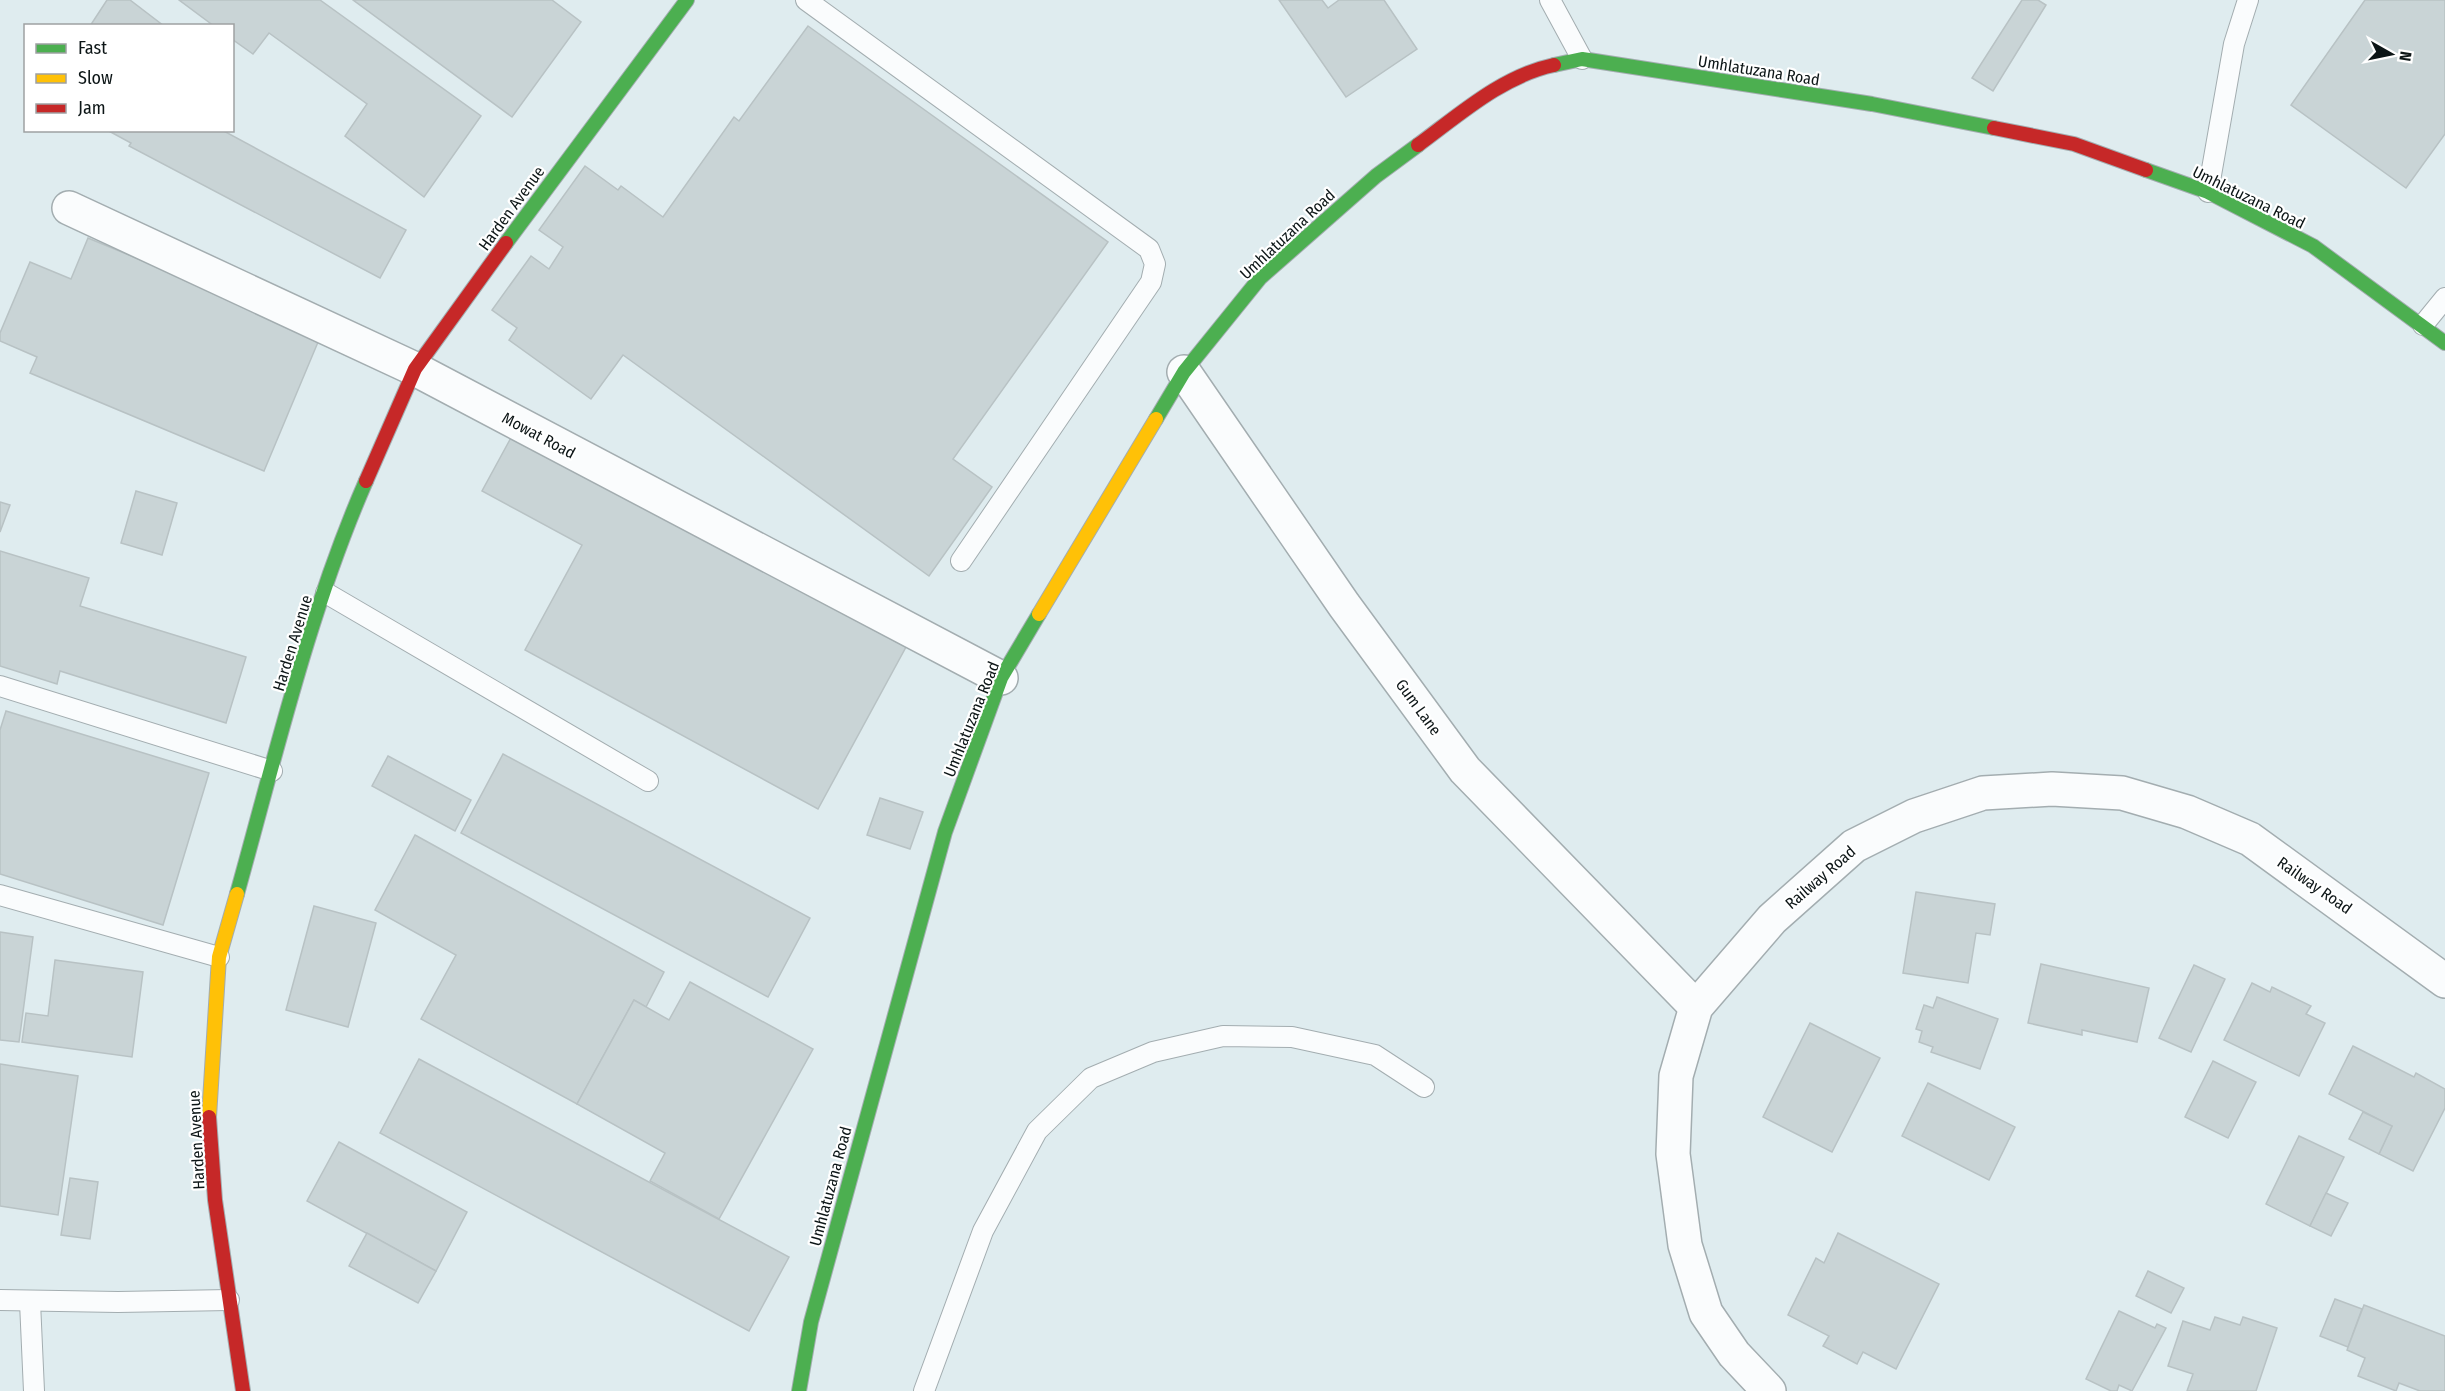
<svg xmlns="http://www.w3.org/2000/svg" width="2445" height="1391" font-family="'Fira Sans Condensed',sans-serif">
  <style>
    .building { fill: #c9d4d6; stroke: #b8c2c4; stroke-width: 1.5 }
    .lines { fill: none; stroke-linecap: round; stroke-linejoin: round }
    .lane-casing { stroke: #a3adb0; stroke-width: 22 }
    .street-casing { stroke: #a3adb0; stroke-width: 36 }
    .fast-casing { stroke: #a3adb0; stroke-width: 16 }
    .slow-casing { stroke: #a3adb0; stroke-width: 16 }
    .jam-casing { stroke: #a3adb0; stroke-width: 16 }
    .lane { stroke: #fafcfd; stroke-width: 20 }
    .street { stroke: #fafcfd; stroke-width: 33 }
    .fast { stroke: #4caf50; stroke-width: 14 }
    .slow { stroke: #ffc107; stroke-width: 14 }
    .jam { stroke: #c62828; stroke-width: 14 }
    .labels { text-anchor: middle; stroke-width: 4.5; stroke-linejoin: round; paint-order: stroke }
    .street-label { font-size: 16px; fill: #0c1516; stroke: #fff }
  </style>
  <rect width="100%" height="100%" fill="#dfecef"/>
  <g class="building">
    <path d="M107,0H130L164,26H90Z"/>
    <path d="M179,0H320L481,116L424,197L345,136L367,104L269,33L253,54L232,39V26H214Z"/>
    <path d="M353,0H552L581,22L512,117Z"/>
    <path d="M1279,0H1322L1328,8L1339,0H1384L1417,49L1346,97Z"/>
    <path d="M2022,0H2038L2046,5L1993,91L1972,78Z"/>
    <path d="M2365,0H2445V134L2406,188L2291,105Z"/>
    <path d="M808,26L1108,242L953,459L992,487L929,576L623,355L591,399L509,340L517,328L492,310L531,256L549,269L563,247L539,230L585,166L618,190L621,186L663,217L734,117L739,121Z"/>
    <path d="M107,130H222L406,230L380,278L129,146L131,143Z"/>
    <path d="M88,238L321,335L264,471L30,373L37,357L0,341V333L30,262L71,279Z"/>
    <path d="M513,434L906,647L818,809L525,650L582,545L482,491Z"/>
    <path d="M136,491L177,503L162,555L121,543Z"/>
    <path d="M0,502L10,505L0,532Z"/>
    <path d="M0,551L89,578L80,606L246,657L226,723L60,671L57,684L0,666Z"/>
    <path d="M6,711L209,773L163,925L0,874V730Z"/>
    <path d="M503,754L810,918L768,997L461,833Z"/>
    <path d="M388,756L471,800L455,831L372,786Z"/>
    <path d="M880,798L923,812L910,849L867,835Z"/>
    <path d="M415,835L664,972L646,1007L634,1000L577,1104L421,1019L456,955L375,910Z"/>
    <path d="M1916,892L1995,904L1990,935L1976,933L1968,983L1903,973Z"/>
    <path d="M314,906L376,923L348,1027L286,1010Z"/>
    <path d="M0,932L33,937L19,1042L0,1040Z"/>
    <path d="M55,960L143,972L132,1057L22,1042L26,1013L48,1016Z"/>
    <path d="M2041,964L2149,988L2137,1042L2082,1030V1035L2028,1023Z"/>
    <path d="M2194,965L2225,979L2191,1052L2159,1038Z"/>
    <path d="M690,982L813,1049L719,1219L650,1181L665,1153L577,1104L634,1000L669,1020Z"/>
    <path d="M2252,983L2270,992L2272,987L2311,1006L2306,1014L2325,1023L2299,1076L2224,1040Z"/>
    <path d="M1937,997L1998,1019L1980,1069L1931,1052L1933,1047L1919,1042L1922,1031L1916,1029L1924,1005L1933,1008Z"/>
    <path d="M1810,1023L1880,1058L1832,1152L1763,1117Z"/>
    <path d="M2353,1046L2414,1077L2416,1073L2445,1089V1108L2413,1171L2379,1154L2392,1126L2329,1094Z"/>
    <path d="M419,1059L789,1257L749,1331L380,1133Z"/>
    <path d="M2213,1061L2256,1082L2228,1138L2185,1117Z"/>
    <path d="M0,1064L78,1076L58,1215L0,1206Z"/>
    <path d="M1928,1083L2015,1127L1989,1180L1902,1136Z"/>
    <path d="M2363,1112L2392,1126L2379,1154L2349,1139Z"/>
    <path d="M2299,1136L2344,1157L2310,1226L2266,1204Z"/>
    <path d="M339,1142L467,1212L436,1271L307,1201Z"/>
    <path d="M70,1178L98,1182L90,1239L61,1235Z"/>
    <path d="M2326,1193L2348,1203L2331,1236L2310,1226Z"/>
    <path d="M367,1233L436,1271L418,1303L349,1266Z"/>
    <path d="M1838,1233L1939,1284L1896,1369L1863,1352L1857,1364L1823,1346L1829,1336L1788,1315L1816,1258L1824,1263Z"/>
    <path d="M2148,1271L2184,1288L2171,1313L2136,1296Z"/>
    <path d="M2335,1299L2362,1309L2348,1347L2320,1336Z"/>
    <path d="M2364,1305L2445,1336V1391H2420L2399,1383L2396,1391L2358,1376L2365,1358L2347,1350Z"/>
    <path d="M2119,1311L2155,1328L2157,1324L2166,1328L2132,1391L2119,1385L2117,1391H2111L2086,1379Z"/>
    <path d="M2215,1317L2240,1325L2243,1317L2277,1328L2256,1391H2187L2193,1374L2168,1366L2183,1321L2210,1330Z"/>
  </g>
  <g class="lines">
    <defs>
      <g id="lane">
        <path d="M806,0L1149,249L1155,264L1151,282L961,561"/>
        <path d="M1550,0L1582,59"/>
        <path d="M2208,192L2234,44L2248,0"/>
        <path d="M2423,325L2445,298"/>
        <path d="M326,593L648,781"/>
        <path d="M0,686L272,771"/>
        <path d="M0,895L219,957"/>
        <path d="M0,1300L118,1302L229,1300"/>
        <path d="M30,1302L34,1391"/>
        <path d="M924,1391L983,1231L1037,1131L1091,1078L1153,1052L1223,1036L1292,1037L1375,1055L1424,1087"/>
      </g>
      <g id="street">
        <path d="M69,208L415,369L1001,678"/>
        <path d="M1184,372L1344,605L1465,770L1696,1007"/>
        <path d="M1769,1391L1734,1354L1706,1313L1685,1245L1673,1154L1676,1076L1696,1007L1772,919L1854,846L1914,816L1983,793L2052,789L2122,793L2187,812L2250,839L2445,981"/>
      </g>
      <g id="fast">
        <path d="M1554,65L1582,59L1872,104L1994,128"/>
        <path d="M2146,170L2208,192L2313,246L2445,343"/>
        <path d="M506,243L687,0"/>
        <path d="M1156,419L1184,372L1260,278L1376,176L1418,145"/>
        <path d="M237,894C275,758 309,611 366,481"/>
        <path d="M799,1391L811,1322L945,832L1001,678L1039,614"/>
      </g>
      <g id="slow">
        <path d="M1039,614L1156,419"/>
        <path d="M209,1117L219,957L237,894"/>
      </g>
      <g id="jam">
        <path d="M1994,128L2074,144L2146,170"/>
        <path d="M1418,145C1459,115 1502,76 1554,65"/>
        <path d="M366,481L415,369L506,243"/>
        <path d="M209,1117L215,1200L243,1391"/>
      </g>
    </defs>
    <use href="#lane" class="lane-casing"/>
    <use href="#street" class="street-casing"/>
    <use href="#fast" class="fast-casing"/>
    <use href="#slow" class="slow-casing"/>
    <use href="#jam" class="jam-casing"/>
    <use href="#lane" class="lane"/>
    <use href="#street" class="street"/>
    <use href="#fast" class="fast"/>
    <use href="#slow" class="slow"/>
    <use href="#jam" class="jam"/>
  </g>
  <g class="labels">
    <g class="street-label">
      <text transform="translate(1759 70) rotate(9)" y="6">Umhlatuzana Road</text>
      <text transform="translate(2249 197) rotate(26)" y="6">Umhlatuzana Road</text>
      <text transform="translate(511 208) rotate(-54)" y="6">Harden Avenue</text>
      <text transform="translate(1287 234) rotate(-43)" y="6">Umhlatuzana Road</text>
      <text transform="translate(539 435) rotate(28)" y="6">Mowat Road</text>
      <text transform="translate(292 643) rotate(-73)" y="6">Harden Avenue</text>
      <text transform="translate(1419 707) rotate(54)" y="6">Gum Lane</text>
      <text transform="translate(971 719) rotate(-68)" y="6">Umhlatuzana Road</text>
      <text transform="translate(1820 877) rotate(-41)" y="6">Railway Road</text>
      <text transform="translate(2315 885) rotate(35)" y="6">Railway Road</text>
      <text transform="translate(196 1140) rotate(-93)" y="6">Harden Avenue</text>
      <text transform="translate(830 1186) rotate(-75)" y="6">Umhlatuzana Road</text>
    </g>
  </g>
  <rect x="24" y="24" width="210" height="108" fill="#ffffff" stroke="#9ea1a2" stroke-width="1.5"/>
  <rect x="36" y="44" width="30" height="9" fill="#4caf50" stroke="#9ea1a2" stroke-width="1.5"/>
  <text x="78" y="54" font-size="18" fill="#0c1516">Fast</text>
  <rect x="36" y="74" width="30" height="9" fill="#ffc107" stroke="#9ea1a2" stroke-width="1.5"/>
  <text x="78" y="84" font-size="18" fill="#0c1516">Slow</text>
  <rect x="36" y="104" width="30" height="9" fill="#c62828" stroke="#9ea1a2" stroke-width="1.5"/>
  <text x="78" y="114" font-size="18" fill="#0c1516">Jam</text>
  <g transform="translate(2391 54) rotate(99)" stroke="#ffffff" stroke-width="4.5" paint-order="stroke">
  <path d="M0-4.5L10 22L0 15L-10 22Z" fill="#0c1516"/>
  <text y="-9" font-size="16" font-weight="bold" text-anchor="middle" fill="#0c1516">N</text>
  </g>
</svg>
